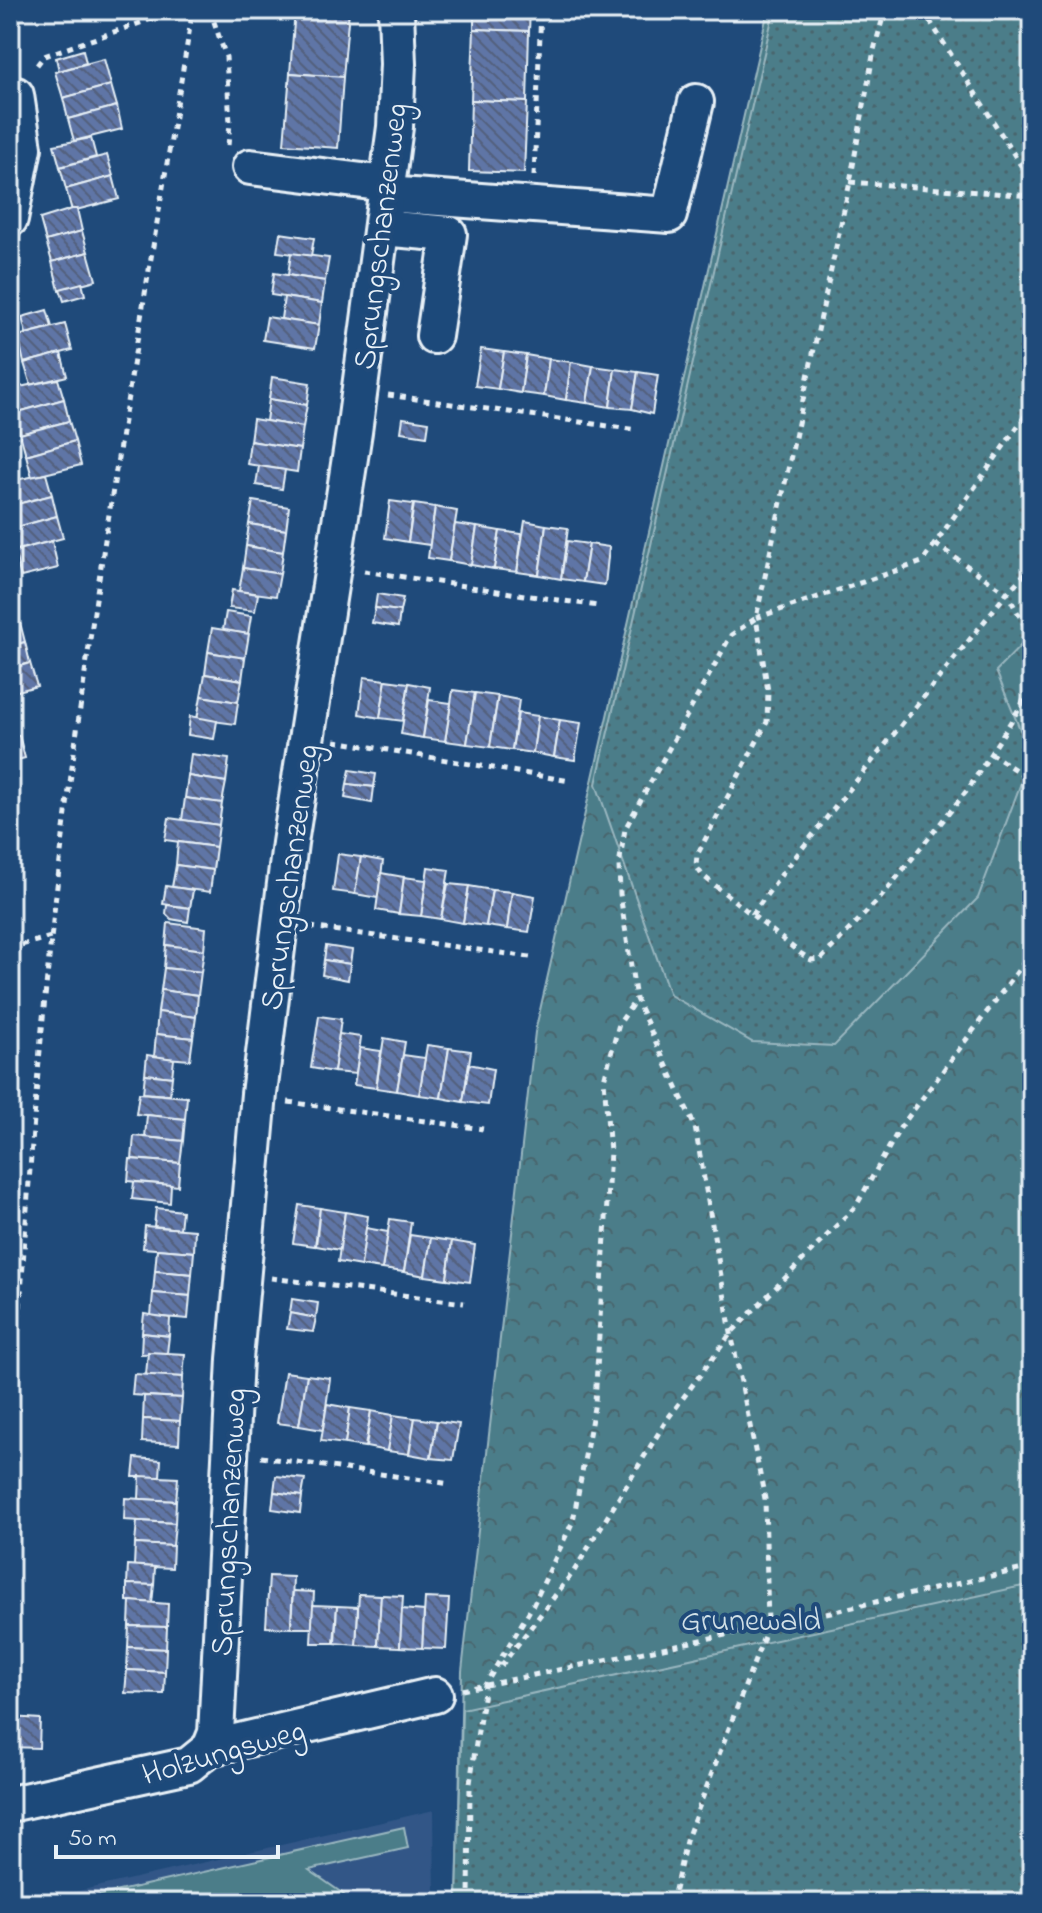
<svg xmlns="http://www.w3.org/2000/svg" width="1042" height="1913" font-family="'Indie Flower',sans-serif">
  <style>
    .built { fill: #325787 }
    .grass { fill: #4c7d89; stroke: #9ab7c0; stroke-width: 2 }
    .forest { fill: url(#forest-crowns); stroke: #9ab7c0; stroke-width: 2 }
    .park { fill: url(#park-dots); stroke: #9ab7c0; stroke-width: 2 }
    .building { fill: url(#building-back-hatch); stroke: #e8f1f8; stroke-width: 2 }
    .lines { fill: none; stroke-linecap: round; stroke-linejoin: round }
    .minor-casing { stroke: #e8f1f8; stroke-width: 40 }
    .path { stroke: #e8f1f8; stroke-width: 5; stroke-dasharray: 6 6; stroke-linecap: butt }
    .minor { stroke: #1f4a7a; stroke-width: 34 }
    .labels { text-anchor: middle; stroke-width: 8; stroke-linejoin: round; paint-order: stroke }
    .street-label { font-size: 32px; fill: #e8f1f8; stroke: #1f4a7a }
    .park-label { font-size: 32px; fill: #d1e0e7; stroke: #1f4a7a }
  </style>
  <defs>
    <pattern id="forest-crowns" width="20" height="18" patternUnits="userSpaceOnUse" patternTransform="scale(2)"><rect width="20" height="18" fill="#4c7d89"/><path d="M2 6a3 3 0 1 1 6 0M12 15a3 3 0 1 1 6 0" fill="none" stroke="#49656d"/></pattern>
    <pattern id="park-dots" width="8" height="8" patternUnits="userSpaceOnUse" patternTransform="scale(2)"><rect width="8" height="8" fill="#4c7d89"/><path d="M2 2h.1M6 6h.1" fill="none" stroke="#49656d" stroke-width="1.8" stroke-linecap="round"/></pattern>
    <pattern id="building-back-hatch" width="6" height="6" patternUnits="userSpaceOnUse" patternTransform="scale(2)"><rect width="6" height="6" fill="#5e75a6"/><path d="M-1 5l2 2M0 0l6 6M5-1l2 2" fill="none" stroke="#53617d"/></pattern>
  </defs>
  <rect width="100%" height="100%" fill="#1f4a7a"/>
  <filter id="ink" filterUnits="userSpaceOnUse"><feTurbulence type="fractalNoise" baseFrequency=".0125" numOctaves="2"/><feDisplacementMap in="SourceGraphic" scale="16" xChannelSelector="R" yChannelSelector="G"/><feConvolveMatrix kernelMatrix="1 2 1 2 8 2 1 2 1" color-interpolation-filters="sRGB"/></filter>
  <g filter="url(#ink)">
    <path class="built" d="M434,1810L435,1903H26L404,1817Z"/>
    <path class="grass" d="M404,1827L408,1848L309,1870L342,1893L351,1903H65Z"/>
    <path class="forest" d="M768,10H1032V1903H457L462,1671L535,1032Z"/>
    <g class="park">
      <path d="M774,10H1032V634L996,671L1031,756L978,898L834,1046L752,1042L670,995L596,784Z"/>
      <path d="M1032,1584V1903H457L462,1709Z"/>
    </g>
    <g class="building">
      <path d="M295,10H349L343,77L290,73Z"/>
      <path d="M474,10H530L529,31L474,29Z"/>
      <path d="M474,29L529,31L527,102L471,100Z"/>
      <path d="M83,50L86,63L59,71L56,58Z"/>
      <path d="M104,59L111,85L63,98L55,72Z"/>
      <path d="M290,73L343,77L338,148L284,144Z"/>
      <path d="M111,85L117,106L68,119L63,98Z"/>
      <path d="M471,100L527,102L524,173L469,171Z"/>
      <path d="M117,106L122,129L74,141L68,119Z"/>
      <path d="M91,138L96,157L60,167L54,145Z"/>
      <path d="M107,155L113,176L66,189L60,167Z"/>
      <path d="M113,176L119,199L72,211L66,189Z"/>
      <path d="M72,209H77L82,231L46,241L40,219Z"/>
      <path d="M82,231L88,252L52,262L46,241Z"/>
      <path d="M280,233L314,238L311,256L277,252Z"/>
      <path d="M88,252L96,280L59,290L52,262Z"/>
      <path d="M291,253L329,258L325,281L288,275Z"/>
      <path d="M274,273L325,281L322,303L271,295Z"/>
      <path d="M82,283L85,295L64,301L60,289Z"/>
      <path d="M284,297L322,303L319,325L281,319Z"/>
      <path d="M47,310L52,327L26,334L22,317Z"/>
      <path d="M267,317L319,325L315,348L263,340Z"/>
      <path d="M65,324L72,350L24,363L18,336Z"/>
      <path d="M481,349L504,352L498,389L475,386Z"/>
      <path d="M504,352L526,355L521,393L498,389Z"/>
      <path d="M61,353L67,376L31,385L24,363Z"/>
      <path d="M526,355L549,359L544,396L521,393Z"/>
      <path d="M549,359L571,362L566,400L544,396Z"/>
      <path d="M571,362L593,366L587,403L566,400Z"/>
      <path d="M593,366L615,369L610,407L587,403Z"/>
      <path d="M615,369L638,372L632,409L610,407Z"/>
      <path d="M638,372L658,375L652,414L632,409Z"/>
      <path d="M272,377L310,383L307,405L269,399Z"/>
      <path d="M58,379L64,399L15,413L10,389Z"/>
      <path d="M64,399L69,421L20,434L15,413Z"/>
      <path d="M269,399L307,405L303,427L266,421Z"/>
      <path d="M403,418L429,422L427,436L401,432Z"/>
      <path d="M253,419L303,427L300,449L250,441Z"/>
      <path d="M69,421L75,441L26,455L20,434Z"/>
      <path d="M75,441L81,465L32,477L26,455Z"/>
      <path d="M250,441L300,449L297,472L247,464Z"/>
      <path d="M259,466L285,470L282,489L256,485Z"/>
      <path d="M46,474L52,495L10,506V481Z"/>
      <path d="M52,495L57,516L10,529V506Z"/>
      <path d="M253,501L289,507L286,530L249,524Z"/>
      <path d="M390,501L413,504L408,542L385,538Z"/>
      <path d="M414,504L435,507L430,545L408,542Z"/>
      <path d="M435,507L457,511L449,561L428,558Z"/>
      <path d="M57,516L63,538L14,551L10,529Z"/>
      <path d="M525,521L546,525L539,575L517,572Z"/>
      <path d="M249,524L286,530L283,552L246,546Z"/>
      <path d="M455,524L477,527L471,565L449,561Z"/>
      <path d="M546,525L568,528L561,579L539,575Z"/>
      <path d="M477,527L500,531L494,569L471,565Z"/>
      <path d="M500,531L522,534L517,572L494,569Z"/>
      <path d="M52,541L58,568L21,577L14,551Z"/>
      <path d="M567,541L589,544L583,582L561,579Z"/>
      <path d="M589,544L609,547L605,585L583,582Z"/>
      <path d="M246,546L283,552L280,574L243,568Z"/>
      <path d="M243,568L280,574L276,596L239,591Z"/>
      <path d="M232,590L258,594L255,611L229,608Z"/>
      <path d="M377,594L403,598L400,611L375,608Z"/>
      <path d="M375,608L400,611L398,627L372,623Z"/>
      <path d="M226,612L251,616L248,634L223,630Z"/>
      <path d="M18,615L25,642L10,646V618Z"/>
      <path d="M212,628L249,634L245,658L208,652Z"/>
      <path d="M25,642L30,663L10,669V646Z"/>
      <path d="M208,652L245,658L242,680L205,674Z"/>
      <path d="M30,663L37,686L10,693V669Z"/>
      <path d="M205,674L242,680L238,702L201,696Z"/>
      <path d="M364,677L386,680L380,718L359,714Z"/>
      <path d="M386,680L409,683L403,721L380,718Z"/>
      <path d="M409,683L430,687L423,738L401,734Z"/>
      <path d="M453,690L475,693L467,744L445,741Z"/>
      <path d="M475,693L498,696L490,747L467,744Z"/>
      <path d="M201,696L238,702L235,724L197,719Z"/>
      <path d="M498,696L519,700L512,750L490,747Z"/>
      <path d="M429,700L451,703L445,741L423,738Z"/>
      <path d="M518,713L538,716L533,753L512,750Z"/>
      <path d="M190,716L217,721L214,739L188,735Z"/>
      <path d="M538,716L560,720L554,757L533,753Z"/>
      <path d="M560,720L581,723L575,760L554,757Z"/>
      <path d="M19,735L25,758L10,762V738Z"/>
      <path d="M191,754L229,759L226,782L188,776Z"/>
      <path d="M350,770L376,774L374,787L347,784Z"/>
      <path d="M188,776L226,782L222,803L185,798Z"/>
      <path d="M347,784L374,787L372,803L345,798Z"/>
      <path d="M185,798L222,803L219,825L182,820Z"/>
      <path d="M10,807L17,830L10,832Z"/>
      <path d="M169,818L219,825L216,847L165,840Z"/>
      <path d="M178,842L216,847L213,870L176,865Z"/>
      <path d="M338,854L361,857L355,894L333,891Z"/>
      <path d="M361,857L383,861L378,898L355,894Z"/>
      <path d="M176,865L213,870L210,892L172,887Z"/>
      <path d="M428,867L449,870L441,919L421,916Z"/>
      <path d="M381,873L404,877L399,914L376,910Z"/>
      <path d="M404,877L426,880L421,916L399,914Z"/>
      <path d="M448,884L469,886L463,923L441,919Z"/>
      <path d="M166,886L193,890L190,908L163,904Z"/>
      <path d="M469,886L492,890L486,926L463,923Z"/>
      <path d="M492,890L512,892L507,929L486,926Z"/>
      <path d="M512,892L535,896L529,932L507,929Z"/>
      <path d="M167,905L190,908L188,922L171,919L166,914Z"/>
      <path d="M168,923L206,928L204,950L166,945Z"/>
      <path d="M166,945L204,950L201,972L164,968Z"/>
      <path d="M326,946L352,950L350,964L324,960Z"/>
      <path d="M324,960L350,964L348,980L322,975Z"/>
      <path d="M164,968L201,972L198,995L161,990Z"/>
      <path d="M161,990L198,995L196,1017L158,1012Z"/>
      <path d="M158,1012L196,1017L193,1038L156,1034Z"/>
      <path d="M319,1016L341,1019L334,1072L311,1068Z"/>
      <path d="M156,1034L193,1038L190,1060L154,1057Z"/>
      <path d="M339,1034L361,1037L356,1074L334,1072Z"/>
      <path d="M384,1038L405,1042L397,1091L376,1088Z"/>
      <path d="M427,1045L449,1048L441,1098L419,1095Z"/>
      <path d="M360,1048L381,1051L376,1088L354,1085Z"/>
      <path d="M449,1048L471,1051L463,1102L441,1098Z"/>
      <path d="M147,1055L174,1059L172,1077L145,1074Z"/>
      <path d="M403,1055L425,1058L419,1095L397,1091Z"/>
      <path d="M469,1064L493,1069L488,1105L463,1102Z"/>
      <path d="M145,1074L172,1077L170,1095L143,1093Z"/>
      <path d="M139,1093L187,1097L185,1119L136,1114Z"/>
      <path d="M147,1115L185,1119L183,1141L145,1137Z"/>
      <path d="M134,1136L183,1141L180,1163L132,1159Z"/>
      <path d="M130,1159L180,1163L178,1186L128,1181Z"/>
      <path d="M134,1182L171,1185L170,1203L132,1199Z"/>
      <path d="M299,1205L320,1208L315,1246L293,1243Z"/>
      <path d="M156,1208L182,1211L180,1229L154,1226Z"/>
      <path d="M320,1208L345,1212L340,1250L316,1246Z"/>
      <path d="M345,1212L368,1216L361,1266L338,1262Z"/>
      <path d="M390,1219L411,1222L404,1272L382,1269Z"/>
      <path d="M145,1226L195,1230L194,1252L143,1248Z"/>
      <path d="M366,1228L388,1232L382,1269L361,1266Z"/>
      <path d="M410,1235L431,1238L425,1276L404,1272Z"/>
      <path d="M431,1238L452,1241L447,1279L425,1276Z"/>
      <path d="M452,1241L475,1245L470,1282L447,1279Z"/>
      <path d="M157,1249L194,1252L192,1274L155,1271Z"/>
      <path d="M155,1271L192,1274L190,1296L153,1293Z"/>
      <path d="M153,1293L190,1296L188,1319L151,1316Z"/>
      <path d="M292,1299L318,1303L316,1318L290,1313Z"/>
      <path d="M290,1313L316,1318L313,1332L287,1329Z"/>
      <path d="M144,1314L170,1318L169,1336L142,1333Z"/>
      <path d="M142,1333L169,1336L167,1353L141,1354Z"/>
      <path d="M148,1352L185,1354L183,1377L146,1375Z"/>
      <path d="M285,1372L307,1375L299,1426L277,1423Z"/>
      <path d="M134,1374L183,1377L182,1398L132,1395Z"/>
      <path d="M307,1375L330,1378L323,1430L299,1426Z"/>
      <path d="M144,1396L182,1398L180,1421L143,1419Z"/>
      <path d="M327,1404L350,1408L345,1444L321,1441Z"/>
      <path d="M350,1408L371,1411L365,1447L345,1444Z"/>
      <path d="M371,1411L393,1415L387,1451L366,1447Z"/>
      <path d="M393,1415L415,1418L409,1454L387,1451Z"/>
      <path d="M415,1418L437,1421L431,1458L409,1454Z"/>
      <path d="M143,1419L180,1421L179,1444L142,1442Z"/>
      <path d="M437,1421L459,1424L453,1460L431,1458Z"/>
      <path d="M135,1458L161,1460L160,1477H133Z"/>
      <path d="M140,1476L178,1478L176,1501L139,1499Z"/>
      <path d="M276,1476L305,1479L302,1496L274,1492Z"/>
      <path d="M274,1492L302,1496L300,1513L272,1509Z"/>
      <path d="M125,1498L176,1501L175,1523L124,1520Z"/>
      <path d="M137,1521L175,1523L173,1546L135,1544Z"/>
      <path d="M135,1544L173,1546L172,1568L134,1566Z"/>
      <path d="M128,1565L155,1567L154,1585L127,1584Z"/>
      <path d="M269,1576L293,1577L291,1628L266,1627Z"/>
      <path d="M127,1584L154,1585L152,1603L127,1601Z"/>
      <path d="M293,1591L314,1592L312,1628H291Z"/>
      <path d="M359,1594L381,1595L378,1646L356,1645Z"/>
      <path d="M381,1595L403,1596L400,1647L378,1646Z"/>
      <path d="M425,1598L449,1599L446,1649L422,1648Z"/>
      <path d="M130,1601L168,1604L167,1627L129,1626Z"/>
      <path d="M313,1605L337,1606L334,1643H311Z"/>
      <path d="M337,1606L358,1607L356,1645L335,1643Z"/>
      <path d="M402,1609L424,1611L422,1648L400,1647Z"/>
      <path d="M129,1626L167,1627L166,1649L128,1647Z"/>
      <path d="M128,1647L166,1649L165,1672L127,1670Z"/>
      <path d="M127,1670L165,1672L164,1694L125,1693Z"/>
      <path d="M12,1717L40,1719L39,1748L11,1747Z"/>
    </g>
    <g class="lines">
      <defs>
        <g id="minor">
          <path d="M250,167L387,184"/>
          <path d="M386,194L669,215L696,102"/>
          <path d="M10,219L24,148L16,95"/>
          <path d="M382,228L449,234L434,336"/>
          <path d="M210,1748L216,1733L217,1715L235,1359L259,1094L290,843L354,432L395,127L398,64L396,10"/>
          <path d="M10,1804L189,1765L210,1748L435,1695"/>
        </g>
      </defs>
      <use href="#minor" class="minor-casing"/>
      <g class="path">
        <path d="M210,10L226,57L230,123L228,146"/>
        <path d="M923,10L1032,183"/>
        <path d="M37,65L44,56L178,10"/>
        <path d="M534,176L541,10"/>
        <path d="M850,182L1032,196"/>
        <path d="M388,395L637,430"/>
        <path d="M1032,406L922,562L756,618L768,691L767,722L697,855L696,866L702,875L800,953L811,960L821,959L881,897L969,788L1022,704L1032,668"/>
        <path d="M935,544L1007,593L1032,639"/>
        <path d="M364,571L598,606"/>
        <path d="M335,741L570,781"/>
        <path d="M990,753L1032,781"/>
        <path d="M752,915L784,871L1007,593L1032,566"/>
        <path d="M310,927L530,957"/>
        <path d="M10,948L51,937"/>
        <path d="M288,1102L483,1129"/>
        <path d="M271,1278L464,1303"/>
        <path d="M261,1457L451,1484"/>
        <path d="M10,1475C20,1296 32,1117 51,939C85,631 140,326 191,21L184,10"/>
        <path d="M501,1666L574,1571L666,1421L731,1333L856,1206L900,1128L1032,952"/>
        <path d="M462,1690L768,1626L1032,1567"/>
        <path d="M469,1903L470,1783L485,1685L533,1605L573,1521L595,1402L610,1152L604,1080L619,1024L636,999"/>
        <path d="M672,1903L686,1841L768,1626L765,1499L731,1333L695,1127L636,999L620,894L619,865L625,829L731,635L756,618L850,182L874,50L885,10"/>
      </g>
      <use href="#minor" class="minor"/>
    </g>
  </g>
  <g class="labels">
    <g class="street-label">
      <text transform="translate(379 236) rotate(-83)" y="11">Sprungschanzenweg</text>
      <text transform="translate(288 877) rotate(-82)" y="11">Sprungschanzenweg</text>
      <text transform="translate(227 1522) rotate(-87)" y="11">Sprungschanzenweg</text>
      <text transform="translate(223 1751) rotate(-16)" y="11">Holzungsweg</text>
    </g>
    <g class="park-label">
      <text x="751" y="1630">Grunewald</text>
    </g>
  </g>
  <rect width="1042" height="1913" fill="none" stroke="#1f4a7a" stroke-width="40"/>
  <rect x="20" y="20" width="1002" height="1873" fill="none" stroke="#e8f1f8" stroke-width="3" filter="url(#ink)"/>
  <path d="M56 1845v12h222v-12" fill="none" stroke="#e8f1f8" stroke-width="4"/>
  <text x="68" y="1845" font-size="24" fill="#e8f1f8" stroke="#1f4a7a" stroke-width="6" paint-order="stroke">50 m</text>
</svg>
